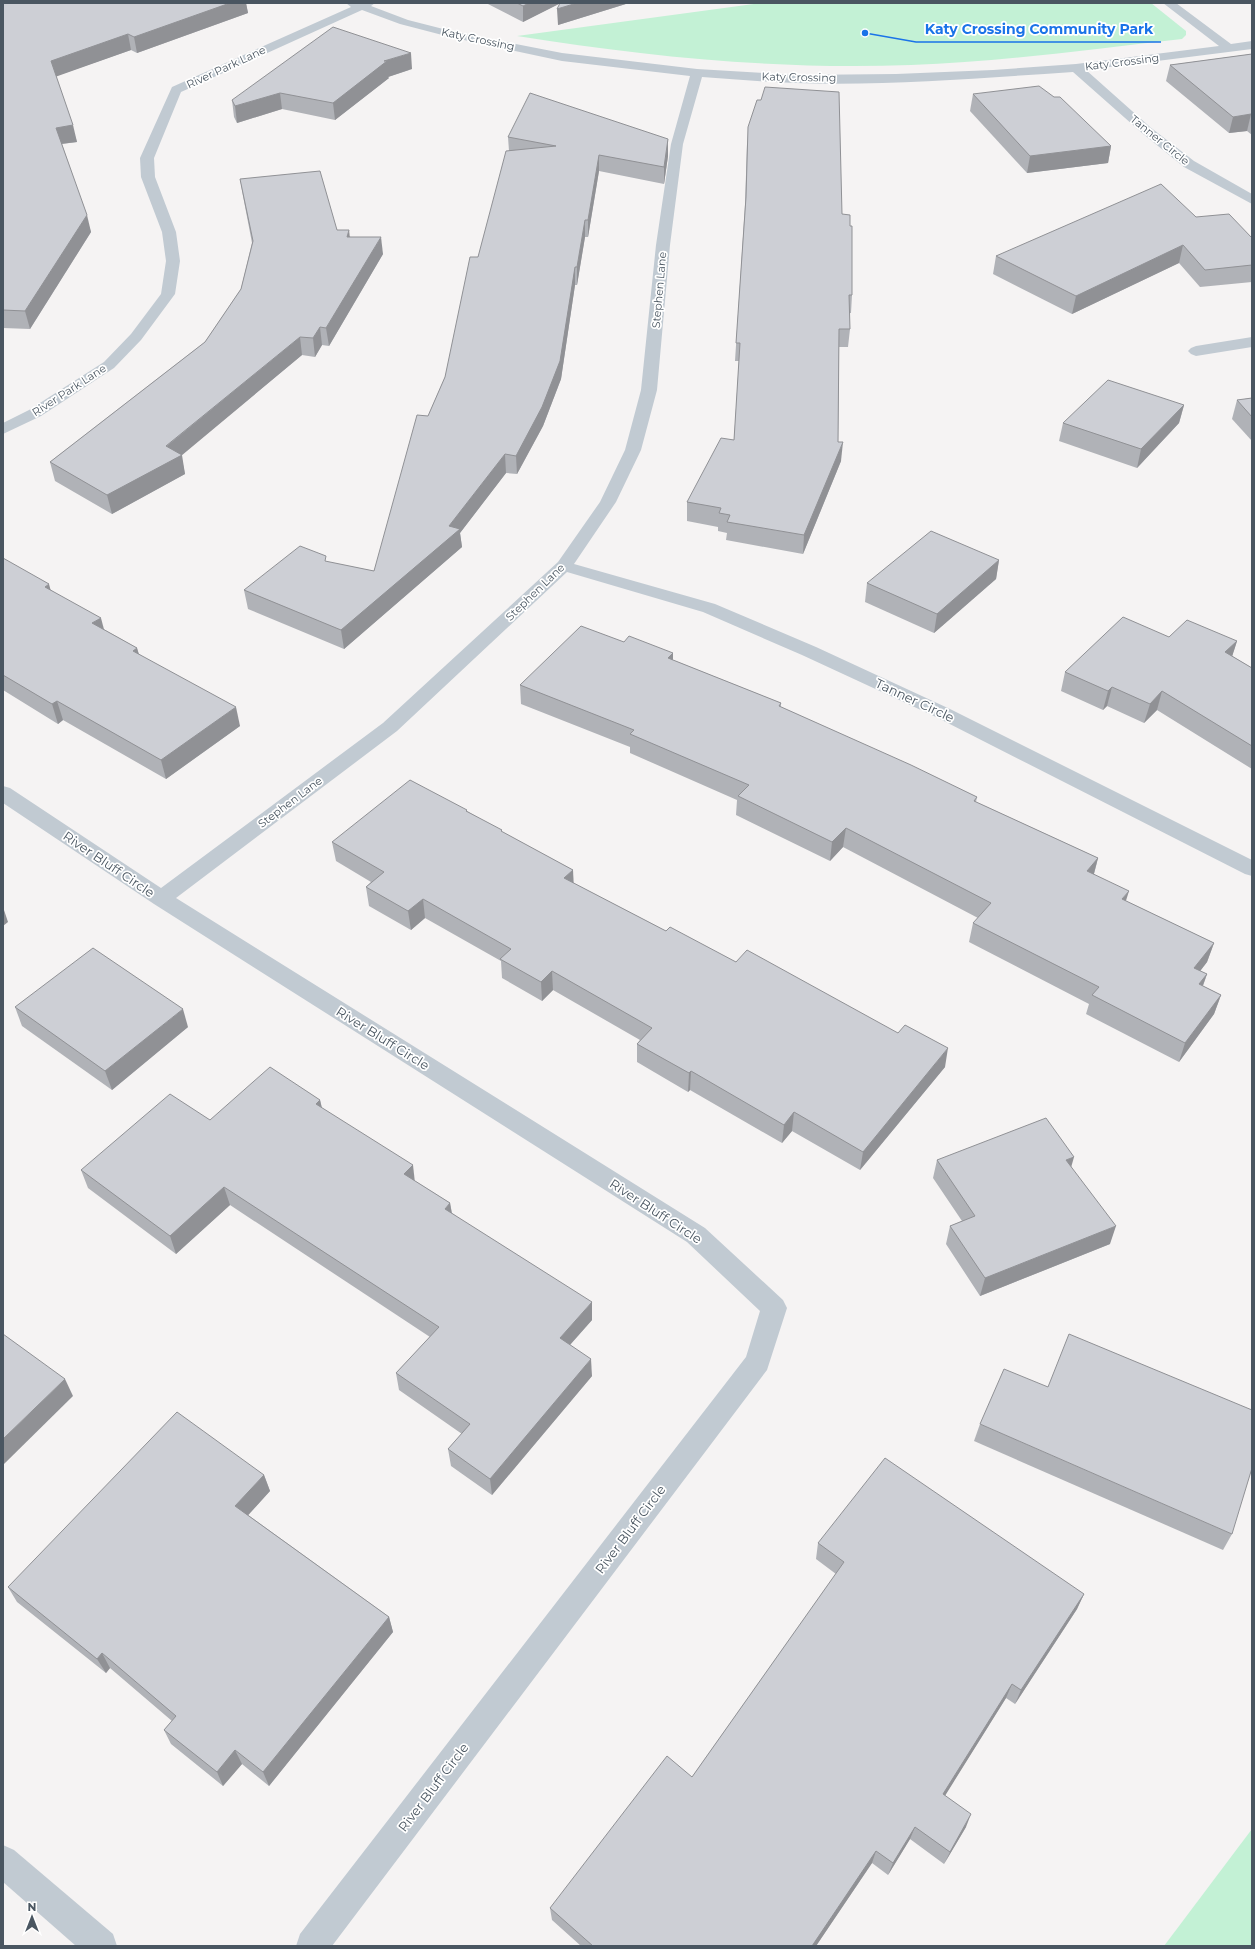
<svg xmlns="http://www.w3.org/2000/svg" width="1255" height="1949" font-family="Montserrat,sans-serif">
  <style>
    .green { fill: #c3f1d5 }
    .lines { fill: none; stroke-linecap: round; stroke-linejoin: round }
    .street { fill: #c1cad2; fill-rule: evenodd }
    .wall { fill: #b0b2b7 }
    .shaded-wall { fill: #909195 }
    .building { fill: #cdcfd5; stroke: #909195 }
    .labels { text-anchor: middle; stroke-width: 3.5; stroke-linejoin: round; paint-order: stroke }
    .far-street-label { font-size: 11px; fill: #4a5661; stroke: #fff }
    .street-label { font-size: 13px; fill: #4a5661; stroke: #fff }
    .leader { fill: none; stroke: #1a73e8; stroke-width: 1.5 }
    .callout-dot { fill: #1a73e8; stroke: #fff; stroke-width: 1.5 }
    .callout-label { font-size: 14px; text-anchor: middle; font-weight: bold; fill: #1a73e8; stroke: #fff; stroke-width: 3.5; stroke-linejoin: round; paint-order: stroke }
  </style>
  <rect width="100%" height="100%" fill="#f5f3f3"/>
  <g class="green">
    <path d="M761,3H1151L1186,31V35L1182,39C1092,49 1002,62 911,65C779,70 648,57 517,36Z"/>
    <path d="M1252,1829V1946H1164Z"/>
  </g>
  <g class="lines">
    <g class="street">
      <path d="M346,3H375L371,6L408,20L455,32L562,53L697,69L797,75L896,74L993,70L1076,64L1219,46L1163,3H1176L1231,44L1252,41V49L1086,70L1150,127L1194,161L1252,194V204L1184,167L1142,133L1073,72C981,78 888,86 796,83C765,82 733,79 702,77L683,144L670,245L657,390L641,450L616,502L574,564L715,604L816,647L950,709L1252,860V876L1245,874L936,717L802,655L703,612L567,572L397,731L176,898L705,1228L783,1300L787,1308L767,1370L332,1946H296L300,1934L746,1357L760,1311L687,1242L154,904L3,803V786L10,788L161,888L383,723L558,562L600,502L625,450L641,390L656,245L671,144L690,76L562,61L450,37L400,24L362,10L181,92L154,158L155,177L176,232L180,261L175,294L141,340L114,368L41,416L3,434V423L29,410L104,362L131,334L161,294L166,261L162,232L141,177L140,158L172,87L351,7Z"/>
      <path d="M1252,337V347L1196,356L1191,354L1188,351L1191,348L1196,346Z"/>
      <path d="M3,1845L14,1850L113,1934L117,1946H76L3,1882Z"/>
    </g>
  </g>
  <g class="wall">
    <path d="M3,3H246L248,13L137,53L131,50L56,76L77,142L62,144L91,232L30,329L3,328Z"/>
    <path d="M486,3H629L558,25L560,3L523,22Z"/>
    <path d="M1252,54V135L1247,131L1229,133L1166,81L1170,65Z"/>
    <path d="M412,69L388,77L389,78L335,120L282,109L237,123L234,117L232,100Z"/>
    <path d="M973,94L1111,146L1108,163L1027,173L970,111Z"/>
    <path d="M508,137L668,139V156L664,184L599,171L588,237H585L577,285H575L561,379L543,426L517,474L506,473L460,533L462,547L344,649L248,609L244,590L327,562L374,571L428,416L445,377L478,257L509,151Z"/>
    <path d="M747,144L842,214L852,295L851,313H849L850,329L848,347H839L838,442L841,461L803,554L726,540L727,533L718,531V527L687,521V502L734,440L739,361H735L745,205Z"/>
    <path d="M240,179L383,254L329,346L322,345L315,357L302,355L181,455L185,474L112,514L55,481L50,462L205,342L241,289L252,243L243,196Z"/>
    <path d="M1196,217L1252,238V282L1200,287L1179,263L1072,314L993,274L996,256Z"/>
    <path d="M1252,398V441L1232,419L1237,400Z"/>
    <path d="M1184,405L1179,423L1137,468L1059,441L1063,423Z"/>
    <path d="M3,558L51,590L105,630L137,648L139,654L240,726L166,779L63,720L58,724L3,690Z"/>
    <path d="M999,560L996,579L934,633L865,602L867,583Z"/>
    <path d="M1169,637L1237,641L1232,656L1252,668V769L1157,710L1144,723L1107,706L1103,710L1061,691L1065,672Z"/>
    <path d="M673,653V660L781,703V707L977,797L976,802L1098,858L1094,874L1126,901L1214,943L1207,962L1200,971L1207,974L1203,986L1221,995L1214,1014L1179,1062L1086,1014L1089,1004L969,942L973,923L978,918L843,847L830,861L736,815L737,800L630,753V747L521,704L520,685Z"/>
    <path d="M467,810V811L502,832L573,870V883L666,931L736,962L945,1067L860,1170L792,1131L782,1143L690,1090L688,1092L637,1062V1044L640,1040L553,990L542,1001L502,978L501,961L425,918L411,930L369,906L366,887L371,882L336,861L332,842Z"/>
    <path d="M15,1007L188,1027L112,1090L22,1026Z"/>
    <path d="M320,1100L322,1108L415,1181L450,1203L452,1213L592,1320L570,1345L592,1376L492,1495L451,1466L448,1449L462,1434L399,1390L396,1373L430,1337L230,1205L176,1254L88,1188L81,1170L210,1120Z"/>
    <path d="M937,1160L1071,1167L1110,1244L980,1296L946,1244L950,1226L962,1221L933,1178Z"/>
    <path d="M980,1424L1232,1534L1223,1550L974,1441Z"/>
    <path d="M264,1475L270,1491L248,1515L389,1617L393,1632L269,1786L242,1764L223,1786L171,1744L164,1730L172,1721L110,1668L106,1673L17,1602L8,1587Z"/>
    <path d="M818,1543L1084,1594L1077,1609L1015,1704L1006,1698L945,1795L966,1827L944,1864L910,1839L888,1875L872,1863L816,1946H581L552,1920L550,1908L692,1777L836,1574L816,1559Z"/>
  </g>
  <g class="shaded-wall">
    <path d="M230,3H246L248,13L137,53L134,37Z"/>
    <path d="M529,3H561L523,22V6Z"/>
    <path d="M577,3H629L558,25L557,9Z"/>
    <path d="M128,34L131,50L55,77L51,61Z"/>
    <path d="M411,53L412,69L388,77L389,78L335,120L333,103L384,61Z"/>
    <path d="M280,93L282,109L237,123L235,106Z"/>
    <path d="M1251,114L1247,131L1229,133L1233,117Z"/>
    <path d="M73,125L77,142L60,144L56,128Z"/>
    <path d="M668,139V156L664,184V167Z"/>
    <path d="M1111,146L1108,163L1027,173L1030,156Z"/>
    <path d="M599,155V171L588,237V220Z"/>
    <path d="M87,215L91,232L30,329L25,311Z"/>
    <path d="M585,220V237L577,285V267Z"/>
    <path d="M349,230L351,247L347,237Z"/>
    <path d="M381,237L383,254L329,346L326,328Z"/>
    <path d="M1183,245L1179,263L1072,314L1076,296Z"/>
    <path d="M575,267V285L561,379L543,426L517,474L516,456Z"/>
    <path d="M320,327L322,345L315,357L313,338Z"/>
    <path d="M300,337L302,355L181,456L182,455L185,474L112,514L107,495Z"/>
    <path d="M1184,405L1179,423L1137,468L1141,449Z"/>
    <path d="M843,442L841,461L803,554L804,535Z"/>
    <path d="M505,454L506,473L460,533L462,547L344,649L341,630L449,526Z"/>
    <path d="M999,560L996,579L934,633L937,614Z"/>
    <path d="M49,584L54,603L45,587Z"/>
    <path d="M101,618L106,637L92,623Z"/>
    <path d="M1237,641L1231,660L1225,652Z"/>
    <path d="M137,648L142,667L133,651Z"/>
    <path d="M673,653V672L668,658Z"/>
    <path d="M1112,687L1107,706L1103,710L1108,691Z"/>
    <path d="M1162,691L1157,710L1144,723L1150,704Z"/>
    <path d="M57,701L63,720L58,724L52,704Z"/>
    <path d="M236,707L240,726L166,779L161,760Z"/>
    <path d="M846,828L843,847L830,861L832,842Z"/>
    <path d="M1098,858L1093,877L1087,871Z"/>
    <path d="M573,870L574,889L564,878Z"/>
    <path d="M1129,891L1123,910L1122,899Z"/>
    <path d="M423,899L425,918L411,930L408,911Z"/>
    <path d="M3,907L8,922L3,926Z"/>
    <path d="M1214,943L1207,962L1188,987L1194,968Z"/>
    <path d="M552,971L553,990L542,1001L541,982Z"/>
    <path d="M1207,974L1200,993L1199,984Z"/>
    <path d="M1221,995L1214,1014L1179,1062L1185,1043Z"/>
    <path d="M183,1009L188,1027L112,1090L105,1071Z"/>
    <path d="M948,1048L945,1067L860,1170L863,1152Z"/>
    <path d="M691,1071L690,1090L688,1092L689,1073Z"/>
    <path d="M320,1100L324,1118L316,1104Z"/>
    <path d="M794,1112L792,1131L782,1143L784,1125Z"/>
    <path d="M1074,1157L1069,1175L1066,1160Z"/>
    <path d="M413,1165L415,1183L404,1174Z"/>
    <path d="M224,1187L230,1205L176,1254L170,1236Z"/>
    <path d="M450,1203L453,1221L445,1209Z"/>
    <path d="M1116,1226L1110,1244L980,1296L985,1278Z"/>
    <path d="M592,1302V1320L560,1356V1338Z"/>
    <path d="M591,1359L592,1376L492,1495L490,1479Z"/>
    <path d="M65,1379L73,1396L3,1465V1439Z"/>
    <path d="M264,1475L270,1491L241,1523L235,1506Z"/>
    <path d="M1084,1594L1077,1609L1015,1704L1021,1690Z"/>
    <path d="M389,1617L393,1632L269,1786L263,1772Z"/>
    <path d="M102,1653L110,1668L106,1673L97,1659Z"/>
    <path d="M1012,1684L1006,1698L938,1807L943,1794Z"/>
    <path d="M235,1750L242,1764L223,1786L217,1772Z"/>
    <path d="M971,1814L966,1827L944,1864L950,1852Z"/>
    <path d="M915,1827L910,1839L888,1875L893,1863Z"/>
    <path d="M876,1851L872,1863L816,1946H812Z"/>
  </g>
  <g class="building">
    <path d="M3,3H230L134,37L128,34L51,61L73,125L56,128L87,215L25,311L3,310Z"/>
    <path d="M517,3H529L523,6Z"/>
    <path d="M560,3H577L557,9Z"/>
    <path d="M333,27L411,53L384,61H387L333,103L280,93L235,106L232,100Z"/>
    <path d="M1252,54V114H1251L1233,117L1170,65Z"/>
    <path d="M1039,86L1054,97H1060L1111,146L1030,156L973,94Z"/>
    <path d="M765,87L839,92L842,214L850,215V226H852V295H849L850,329H839L838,442H843L804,535L727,522L730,515L719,513L721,508L687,502L721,438L734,440L740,343H736L746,197L748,127L757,100H761Z"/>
    <path d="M530,93L668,139L664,167L599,155L588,220H585L577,267H575L560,361L542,407L516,456L505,454L449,526L460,529L341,630L244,590L300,546L326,556L325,561L374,571L417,415L428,416L445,377L470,257H478L506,151L556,146L508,137Z"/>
    <path d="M320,171L337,230H349L347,237H381L326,328L320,327L313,338L300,337L166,446L182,455L107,495L50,462L205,342L241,289L253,241L240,179Z"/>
    <path d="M1161,184L1196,217L1229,214L1252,238V265L1205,270L1183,245L1076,296L996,256Z"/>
    <path d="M1108,380L1184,405L1141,449L1063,423Z"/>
    <path d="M1252,398V417L1237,400Z"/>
    <path d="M931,531L999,560L937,614L867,583Z"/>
    <path d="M3,558L49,584L45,587L101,618L92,623L137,648L133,651L236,707L161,760L57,701L52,704L3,675Z"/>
    <path d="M1123,617L1169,637L1187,620L1237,641L1225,652L1252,668V746L1162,691L1150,704L1112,687L1108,691L1065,672Z"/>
    <path d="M581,626L624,642L629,636L673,653L668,658L781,703L779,706L911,765L977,797L974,801L1098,858L1087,871L1129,891L1122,899L1214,943L1194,968L1207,974L1199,984L1221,995L1185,1043L1092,995L1099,987L973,923L991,903L846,828L832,842L738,796L749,785L630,734L634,730L520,685Z"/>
    <path d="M410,780L467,810L466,811L502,830L501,831L573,870L564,878L666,931L670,927L736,962L747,950L898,1033L905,1025L948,1048L863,1152L794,1112L784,1125L691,1071L689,1073L637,1044L652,1028L552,971L541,982L500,959L511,949L423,899L408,911L366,887L384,872L332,842Z"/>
    <path d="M93,948L183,1009L105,1071L15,1007Z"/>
    <path d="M270,1067L320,1100L316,1104L413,1165L404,1174L450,1203L445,1209L592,1302L560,1338L591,1359L490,1479L448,1449L470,1424L396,1373L439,1327L224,1187L170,1236L81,1170L170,1094L210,1120Z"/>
    <path d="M1046,1118L1074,1157L1066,1160L1116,1226L985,1278L950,1226L975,1216L937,1160Z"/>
    <path d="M3,1334L65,1379L3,1439Z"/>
    <path d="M1069,1334L1252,1410V1468L1232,1534L980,1424L1004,1369L1048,1387Z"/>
    <path d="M177,1412L264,1475L235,1506L389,1617L263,1772L235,1750L217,1772L164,1730L176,1716L102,1653L97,1659L8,1587Z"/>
    <path d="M885,1458L1084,1594L1021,1690L1012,1684L943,1794L971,1814L950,1852L915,1827L893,1863L876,1851L812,1946H593L550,1908L667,1756L692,1777L844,1562L818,1543Z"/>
  </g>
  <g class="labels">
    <g class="far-street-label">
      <text transform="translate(478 39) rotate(12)" y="4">Katy Crossing</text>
      <text transform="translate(1122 62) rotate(-7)" y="4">Katy Crossing</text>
      <text transform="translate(226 67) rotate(-25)" y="4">River Park Lane</text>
      <text transform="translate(799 77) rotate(1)" y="4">Katy Crossing</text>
      <text transform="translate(1160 140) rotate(39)" y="4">Tanner Circle</text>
      <text transform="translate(659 290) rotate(-85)" y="4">Stephen Lane</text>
      <text transform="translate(69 390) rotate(-33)" y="4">River Park Lane</text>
      <text transform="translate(535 592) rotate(-44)" y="4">Stephen Lane</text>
      <text transform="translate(290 802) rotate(-37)" y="4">Stephen Lane</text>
    </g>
    <g class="street-label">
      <text transform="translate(915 700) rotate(25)" y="5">Tanner Circle</text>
      <text transform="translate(109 864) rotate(34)" y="5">River Bluff Circle</text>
      <text transform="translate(383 1038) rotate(32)" y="5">River Bluff Circle</text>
      <text transform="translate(656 1211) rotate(33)" y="5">River Bluff Circle</text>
      <text transform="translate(630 1529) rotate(-53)" y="5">River Bluff Circle</text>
      <text transform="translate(433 1787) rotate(-53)" y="5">River Bluff Circle</text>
    </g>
  </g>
  <path class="leader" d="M865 33L916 42H1161"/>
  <circle class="callout-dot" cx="865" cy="33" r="4"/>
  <g class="callout-label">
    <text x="1039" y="34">Katy Crossing Community Park</text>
  </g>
  <rect width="1255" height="1949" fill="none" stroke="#4a5661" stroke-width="8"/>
  <g transform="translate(32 1917)" stroke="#ffffff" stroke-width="3" paint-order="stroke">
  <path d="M0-3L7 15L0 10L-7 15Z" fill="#4a5661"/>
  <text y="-6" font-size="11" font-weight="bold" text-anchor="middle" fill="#4a5661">N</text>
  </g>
</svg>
